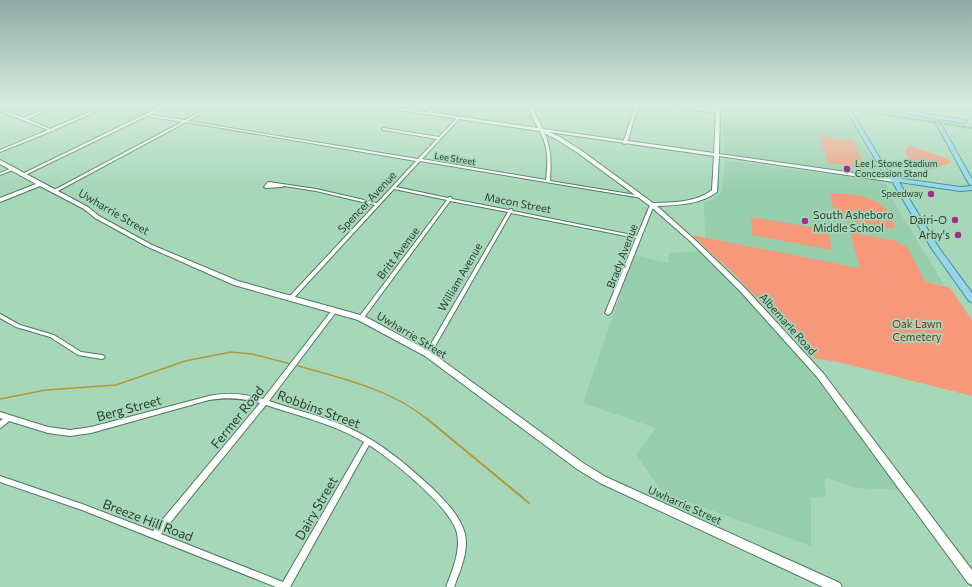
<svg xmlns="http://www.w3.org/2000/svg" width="972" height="587" font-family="Commissioner,sans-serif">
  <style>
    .built { fill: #96ceac }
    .green { fill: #f8987b }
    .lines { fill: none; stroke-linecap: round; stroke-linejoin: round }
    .stream-far1 { stroke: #ac993b; stroke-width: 1.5 }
    .stream { stroke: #ac993b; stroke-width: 2 }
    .street-casing { stroke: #4c795e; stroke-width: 2 }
    .secondary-casing { stroke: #4c795e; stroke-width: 2 }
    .primary-casing { stroke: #42909f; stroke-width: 2 }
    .street { fill: #fff; fill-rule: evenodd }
    .secondary { fill: #fff; fill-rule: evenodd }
    .primary { fill: #95d7e8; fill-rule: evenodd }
    .rail-casing { stroke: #6c8f7a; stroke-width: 2 }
    .rail { stroke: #a7d7b9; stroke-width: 1; stroke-dasharray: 3; stroke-linecap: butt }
    .primary-bridge-casing { stroke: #42909f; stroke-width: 7; stroke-linecap: butt }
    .primary-bridge { stroke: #95d7e8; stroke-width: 5.5 }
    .poi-dot { fill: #a22f89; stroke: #a7d7b9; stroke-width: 1.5 }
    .labels { text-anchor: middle; stroke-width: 3.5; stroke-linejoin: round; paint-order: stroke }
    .far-street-label { font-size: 9px; fill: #2a3d32; stroke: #a7d7b9 }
    .far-poi-label { font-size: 9px; fill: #2a3d32; stroke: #a7d7b9; text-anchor: start }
    .street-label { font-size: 11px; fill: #2a3d32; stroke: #a7d7b9 }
    .poi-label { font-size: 11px; fill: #2a3d32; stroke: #a7d7b9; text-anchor: end }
    .park-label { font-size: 11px; fill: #78321c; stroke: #a7d7b9 }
    .near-street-label { font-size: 13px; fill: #2a3d32; stroke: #a7d7b9 }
  </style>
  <rect width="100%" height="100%" fill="#a7d7b9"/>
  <g class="built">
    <path d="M724,106H821L842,110L881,174L878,175L726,154L724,153Z"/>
    <path d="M725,160L877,181L886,184L895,204L944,285L705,238L704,203L711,201L722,192Z"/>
    <path d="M700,251L743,295L794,352L846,416L900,490L857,488L825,477L826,496L811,498V546L663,493L636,455L656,428L583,403L634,255L668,263L669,253Z"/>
  </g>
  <g class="green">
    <path d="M819,136L853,140L865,168L828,163Z"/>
    <path d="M910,146L949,159L952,162L930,170C921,166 905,161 905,150Z"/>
    <path d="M830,193C854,193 893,198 895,229L835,218Z"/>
    <path d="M751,217L828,230L832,250L752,235Z"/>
    <path d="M850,226L863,231L855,233L896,241L908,248L925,281L950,288L972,320V396L838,362L814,358L736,276L692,235L905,277L860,268L850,233H854Z"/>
  </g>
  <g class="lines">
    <g class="stream-far1">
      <path d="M295,365C340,378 391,389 427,419"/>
      <path d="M0,399L46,390L116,385L185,361L231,352L252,354L291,364"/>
    </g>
    <path class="stream" d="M426,418L529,503"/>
    <defs>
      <g id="street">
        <path d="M53,106H57L27,119L50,129L104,106H108L52,131L0,152V150L48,130L0,111V109L24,118Z"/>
        <path d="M162,106H166L150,115L185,120L211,106H215L188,121L418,159L437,139L384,130L382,129L383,128L439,137L458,117L460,118L459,119L422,159L546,180C548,161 549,147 539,130L541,129H542C552,147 551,161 550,181L642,196L644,197L642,198L420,161L396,187L448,198L450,197H451L452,199L509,210L511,209H512L513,211L637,236L650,205L652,204L654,205L611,313L608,315L605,313L636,238L511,213L430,355H426L425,354L508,212L450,201L363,319H359L358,318L359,317L447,200L394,189L292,300H288L287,299L288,298L375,205L316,191L284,186L282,187L266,188L264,187L268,182H269L316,189L377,203L416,161L186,122L56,192H54V190L182,122L147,116L23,176H21L20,175Z"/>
        <path d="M434,106H437L429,115H427V113Z"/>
        <path d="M635,106H638L627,143L624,144L623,143Z"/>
        <path d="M12,168L15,169L0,175V173Z"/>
        <path d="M334,309L337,311L336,312L269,401C295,410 322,416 347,427C379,441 406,464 431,487C444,500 460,515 465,534C469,551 460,571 454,587H446C452,571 461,551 457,533C451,507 392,460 369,445L290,587H276L82,510L0,482V476L82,504L153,531L260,403C243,398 227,397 209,400L91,433L70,436L48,433L9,421L2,427L0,428V421L3,419L0,418V412L48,427L70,430L91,427L209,396C228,392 245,394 263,399L332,310ZM266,405C299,416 334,424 364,442L283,582L161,534Z"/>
        <path d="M0,314L20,325L54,335L81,352L102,355L104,356L105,357L104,358L102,359L78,355L50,337L16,327L0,318Z"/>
      </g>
      <g id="secondary">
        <path d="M373,106H386L538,128L527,106H531L543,129L714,153L716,113L672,106H685L716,110V106H720L719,154L896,179V181L894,182L719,156L717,192C699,205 678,205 657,206L694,239L744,287L823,373L972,570V585L968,583L817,377L740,291L690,241L650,206L578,153L556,139L539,131ZM549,132L714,156L712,190C695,203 674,202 653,203L582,151L560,137Z"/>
        <path d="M0,160L88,207L99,216L152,245L238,281L364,316L431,352L583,463L606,477L840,583L842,587H823L600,483L577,469L425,356L358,320L234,285L148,247L95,218L84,209L40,186L0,202V198L36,184L0,164Z"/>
      </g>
      <g id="primary">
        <path d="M861,106H874L922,113L918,106H923L927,114L966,120L967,121L964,123L938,119L972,179V186L969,184L933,118Z"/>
        <path d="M848,112H852L890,175L896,178L960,187L972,186V190L960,191L899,182L939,248L972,293V302L969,301L932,249L892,181L885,176L848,113Z"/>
      </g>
    </defs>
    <use href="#street" class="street-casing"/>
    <use href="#secondary" class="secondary-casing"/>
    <use href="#primary" class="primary-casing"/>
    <use href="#street" class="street"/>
    <use href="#secondary" class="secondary"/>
    <use href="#primary" class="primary"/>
    <defs>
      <path id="rail" d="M829,106L972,128"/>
    </defs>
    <use href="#rail" class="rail-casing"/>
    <use href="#rail" class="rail"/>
    <defs>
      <path id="primary-bridge" d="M851,106L856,113"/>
    </defs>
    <use href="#primary-bridge" class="primary-bridge-casing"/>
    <use href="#primary-bridge" class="primary-bridge"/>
  </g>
  <linearGradient id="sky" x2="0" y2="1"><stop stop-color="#90a9a3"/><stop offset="0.56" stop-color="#d7ede0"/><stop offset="1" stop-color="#d7ede0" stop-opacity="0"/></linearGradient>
  <rect width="972" height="188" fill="url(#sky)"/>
  <g class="poi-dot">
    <circle cx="847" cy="169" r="4"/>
    <circle cx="931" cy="194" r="4"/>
    <circle cx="955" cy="220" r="4"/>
    <circle cx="805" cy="221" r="4"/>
    <circle cx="958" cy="235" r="4"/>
  </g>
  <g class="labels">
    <g class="far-street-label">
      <text transform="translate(455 159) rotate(9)" y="3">Lee Street</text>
    </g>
    <g class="far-poi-label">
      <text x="855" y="167">Lee J. Stone Stadium<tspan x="855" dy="10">Concession Stand</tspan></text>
      <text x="923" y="197" text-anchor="end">Speedway</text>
    </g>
    <g class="street-label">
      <text transform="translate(367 202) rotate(-47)" y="4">Spencer Avenue</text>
      <text transform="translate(518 203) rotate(11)" y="4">Macon Street</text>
      <text transform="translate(114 212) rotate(30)" y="4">Uwharrie Street</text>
      <text transform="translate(398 253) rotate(-53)" y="4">Britt Avenue</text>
      <text transform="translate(622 256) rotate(-69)" y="4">Brady Avenue</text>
      <text transform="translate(460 277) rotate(-60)" y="4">William Avenue</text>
      <text transform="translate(788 324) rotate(48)" y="4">Albemarle Road</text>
      <text transform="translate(412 335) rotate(31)" y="4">Uwharrie Street</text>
      <text transform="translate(685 505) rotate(24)" y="4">Uwharrie Street</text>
    </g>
    <g class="poi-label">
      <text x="813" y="219" text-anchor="start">South Asheboro<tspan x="813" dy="13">Middle School</tspan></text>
      <text x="947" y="224">Dairi-O</text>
      <text x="950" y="239">Arby's</text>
    </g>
    <g class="park-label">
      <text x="917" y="328">Oak Lawn<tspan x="917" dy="13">Cemetery</tspan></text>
    </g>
    <g class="near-street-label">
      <text transform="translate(129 408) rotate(-15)" y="5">Berg Street</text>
      <text transform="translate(319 409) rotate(20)" y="5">Robbins Street</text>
      <text transform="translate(237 417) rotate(-51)" y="5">Fermer Road</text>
      <text transform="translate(316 508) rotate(-60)" y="5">Dairy Street</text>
      <text transform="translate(148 520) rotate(21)" y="5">Breeze Hill Road</text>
    </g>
  </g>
</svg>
